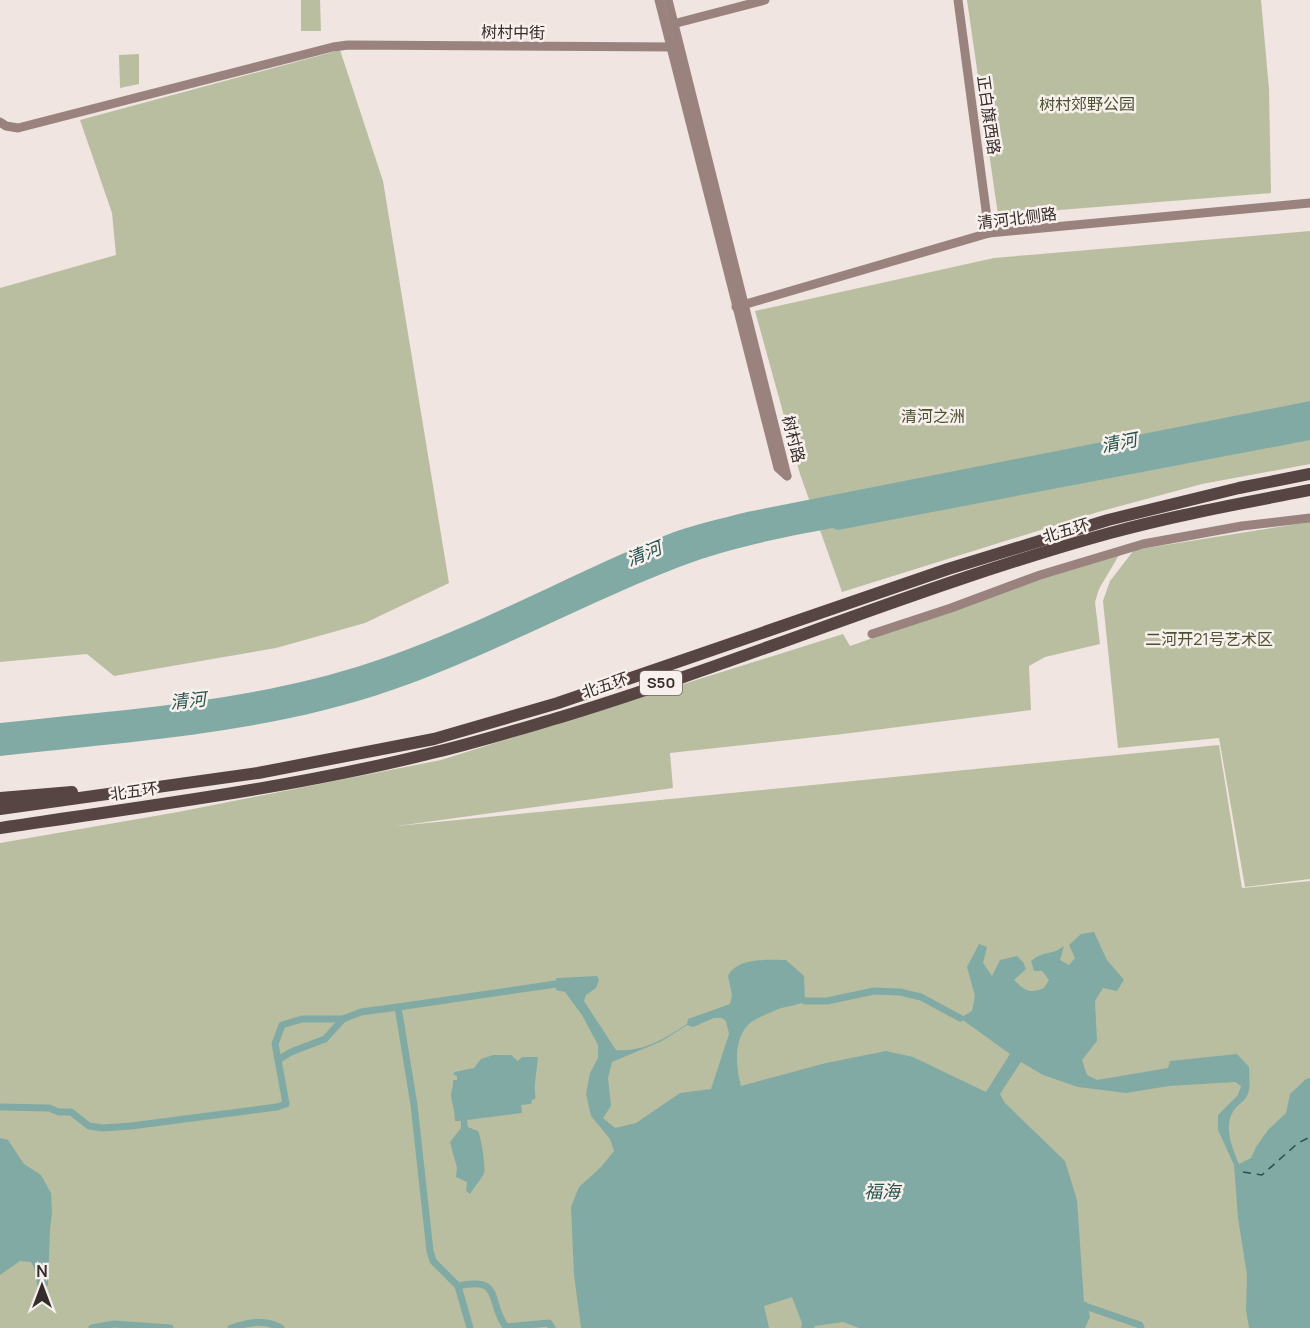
<svg xmlns="http://www.w3.org/2000/svg" width="1310" height="1328" font-family="Manrope,'Noto Sans SC',sans-serif">
  <style>
    .green { fill: #b9bea1 }
    .water { fill: #82aaa4; fill-rule: evenodd }
    .lines { fill: none; stroke-linecap: round; stroke-linejoin: round }
    .canal { stroke: #82aaa4; stroke-width: 7 }
    .ferry { stroke: #25534d; stroke-width: 1.5; stroke-dasharray: 8 6; stroke-linecap: butt }
    .secondary { stroke: #9a837e; stroke-width: 9 }
    .highway { stroke: #564543; stroke-width: 12 }
    .labels { text-anchor: middle; stroke-width: 5; stroke-linejoin: round; paint-order: stroke }
    .shield { fill: #f8f0ec; stroke: #706765; stroke-width: 1.5 }
    .shield-label { font-size: 15px; font-weight: bold; fill: #362c2b }
    .street-label { font-size: 16px; fill: #362c2b; stroke: #f8f0ec }
    .park-label { font-size: 16px; fill: #4b5131; stroke: #f8f0ec }
    .water-label { font-size: 18px; font-style: italic; fill: #25534d; stroke: #f8f0ec }
  </style>
  <rect width="100%" height="100%" fill="#f0e5e0"/>
  <g class="green">
    <path d="M301,0H320L321,31H301Z"/>
    <path d="M967,0H1261L1269,89L1271,193L998,215Z"/>
    <path d="M340,50L383,181L449,583L365,623L276,648L114,676L87,654L0,662V288L116,255L112,213L80,120Z"/>
    <path d="M139,54V84L120,88L119,55Z"/>
    <path d="M1310,231V464L1202,484L1098,512L842,592L800,474L755,311L994,258Z"/>
    <path d="M1310,522V879L1245,887L1219,738L1118,748L1103,601L1110,581L1134,550Z"/>
    <path d="M1119,555L1099,589L1095,602L1100,644L1045,657L1029,666L1031,710L843,734L670,753L673,788L397,826L1219,745L1242,888L1310,881V1328H0V843L178,812L441,760L843,634L850,646L1043,578Z"/>
  </g>
  <g class="water">
    <path d="M1310,401V440L838,530L832,528C780,538 728,548 679,567C581,605 490,656 392,690C266,734 132,741 0,756V723C125,709 252,702 372,662C473,629 566,576 664,536C691,525 720,519 747,512Z"/>
    <path d="M1094,932L1107,960L1124,980L1117,991L1103,988L1095,1001L1097,1041L1082,1060L1087,1075L1097,1080L1168,1068L1170,1061L1237,1054L1249,1067C1249,1077 1251,1087 1247,1096C1244,1102 1238,1104 1234,1110C1223,1126 1232,1148 1239,1164L1251,1158L1256,1147L1268,1130L1286,1113L1290,1094L1306,1079L1310,1078V1328H1249L1246,1310L1247,1275L1238,1218L1234,1165L1218,1130V1115L1238,1095L1241,1086L1235,1082L1169,1086L1126,1093L1078,1087L1043,1075L1021,1062L1000,1094L1005,1103L1065,1161L1077,1200L1084,1302H1087L1090,1317L1085,1328H859L843,1322L815,1326L814,1328H801L802,1323L792,1297L764,1306L769,1328H581L574,1275L571,1207L579,1187L601,1167L614,1151L610,1139L591,1116L586,1094L590,1073L598,1058V1045L582,1015L565,992L556,990V978L597,976L599,980L596,988L586,995L584,1001L616,1050C644,1052 664,1039 687,1024L688,1019L730,1004L732,995L728,976C737,957 768,960 786,960L804,976L805,1001C796,1006 787,1006 778,1009C770,1013 756,1018 749,1024C733,1039 736,1068 741,1086L826,1063L886,1051L913,1057L986,1092L1010,1054L960,1018L972,1011L975,996L967,967L979,944L987,947L983,963L992,976L1000,960L1017,956L1023,962L1026,969L1014,980C1025,991 1030,994 1044,988L1049,980L1042,971H1034L1031,961C1044,950 1051,956 1064,946L1060,960L1069,965L1075,958L1069,945L1081,934ZM714,1018H722L726,1021L729,1034L711,1089L680,1093L636,1123L615,1128L603,1118L611,1106L608,1078L612,1062L662,1041L687,1025L693,1027Z"/>
    <path d="M493,1055H511L518,1061L522,1057H538C537,1066 536,1075 535,1083C534,1089 536,1094 535,1099L532,1100L531,1104L521,1105L522,1113L467,1120L468,1127L478,1131C481,1136 486,1168 484,1173C481,1180 474,1187 470,1194L466,1191L467,1182L456,1177L457,1168L450,1142L461,1128V1121H455C455,1112 452,1104 451,1095C451,1090 454,1086 453,1080H457V1076L454,1075V1072L474,1068L481,1059Z"/>
    <path d="M0,1138L8,1140L24,1164L41,1175L51,1193L52,1213L50,1230L48,1285L41,1294C34,1282 38,1273 31,1262L20,1261L0,1275Z"/>
  </g>
  <g class="lines">
    <g class="canal">
      <path d="M805,1001H827L874,991L900,992L921,997L960,1018"/>
      <path d="M278,1060L275,1044L282,1025L302,1019H343"/>
      <path d="M0,1107L49,1108L59,1112H71L89,1126L103,1128L131,1126L277,1107L286,1104L278,1060L291,1052L325,1039L343,1019L361,1012L398,1007"/>
      <path d="M458,1286C504,1276 487,1302 506,1327L549,1323L552,1328"/>
      <path d="M1088,1307L1140,1325L1141,1328"/>
      <path d="M92,1328L114,1324L170,1328"/>
      <path d="M231,1328C249,1322 264,1319 281,1328"/>
      <path d="M470,1328L458,1286L433,1261L430,1251L414,1105L398,1007L556,984"/>
    </g>
    <path class="ferry" d="M1243,1172L1262,1175L1298,1143L1310,1137"/>
    <g class="secondary">
      <path d="M659,0L778,468L787,476"/>
      <path d="M668,0L787,476"/>
      <path d="M958,0L989,233"/>
      <path d="M673,24L765,0"/>
      <path d="M0,122L6,126L18,128L333,47L348,45L679,47"/>
      <path d="M736,307L989,233L1310,203"/>
      <path d="M872,634L951,608L1040,575L1143,544L1242,526L1310,518"/>
    </g>
    <g class="highway">
      <path d="M0,798L72,792"/>
      <path d="M0,809L258,773L434,739L558,703L948,569L1108,520L1239,488L1310,474"/>
      <path d="M0,828C146,806 293,788 436,752C478,742 520,729 561,717C745,661 924,584 1110,533C1176,515 1243,503 1310,490"/>
    </g>
  </g>
  <g class="labels">
    <rect class="shield" x="640" y="671" width="42" height="24" rx="4.5"/>
    <g class="shield-label">
      <text x="661" y="688">S50</text>
    </g>
    <g class="street-label">
      <text transform="translate(513 32) rotate(1)" y="6">树村中街</text>
      <text transform="translate(989 115) rotate(82)" y="6">正白旗西路</text>
      <text transform="translate(1017 218) rotate(-7)" y="6">清河北侧路</text>
      <text transform="translate(794 439) rotate(76)" y="6">树村路</text>
      <text transform="translate(1066 530) rotate(-17)" y="6">北五环</text>
      <text transform="translate(605 685) rotate(-19)" y="6">北五环</text>
      <text transform="translate(134 791) rotate(-8)" y="6">北五环</text>
    </g>
    <g class="park-label">
      <text x="1087" y="110">树村郊野公园</text>
      <text x="933" y="422">清河之洲</text>
      <text x="1209" y="645">二河开21号艺术区</text>
    </g>
    <g class="water-label">
      <text transform="translate(1119 443) rotate(-11)" y="6">清河</text>
      <text transform="translate(644 554) rotate(-22)" y="6">清河</text>
      <text transform="translate(188 701) rotate(-6)" y="6">清河</text>
      <text x="882" y="1198">福海</text>
    </g>
  </g>
  <g transform="translate(42 1286)" stroke="#f8f0ec" stroke-width="4.5" paint-order="stroke">
  <path d="M0-4.5L10 22L0 15L-10 22Z" fill="#362c2b"/>
  <text y="-9" font-size="16" font-weight="bold" text-anchor="middle" fill="#362c2b">N</text>
  </g>
</svg>
